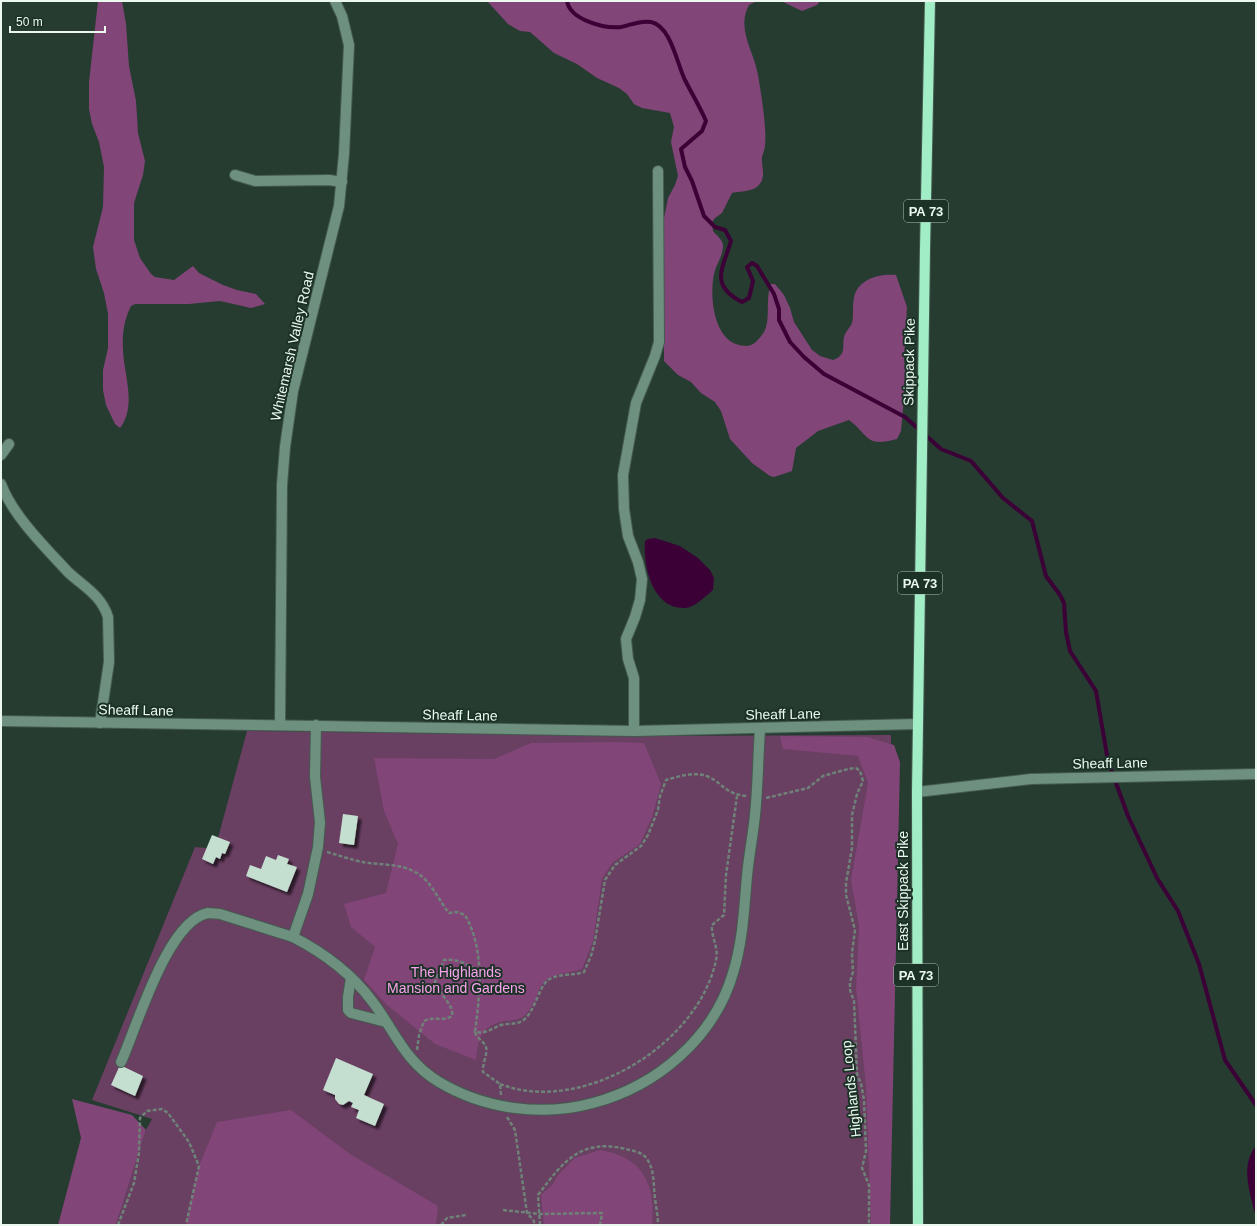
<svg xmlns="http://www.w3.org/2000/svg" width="1257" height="1226" font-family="Arial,sans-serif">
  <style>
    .green { fill: #693f62 }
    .forest { fill: #814578 }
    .water { fill: #3b0136 }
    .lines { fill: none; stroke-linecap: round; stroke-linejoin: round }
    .stream { stroke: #3b0136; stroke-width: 4 }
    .building { fill: #c4dfd0; filter: url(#shadow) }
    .minor-casing { stroke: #455a50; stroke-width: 12 }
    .major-casing { stroke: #455a50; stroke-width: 12 }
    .path { stroke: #6f8278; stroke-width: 2.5; stroke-dasharray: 4 2; stroke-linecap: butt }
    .minor { stroke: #6e917f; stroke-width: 10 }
    .major { stroke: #a1edc6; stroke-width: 10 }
    .labels { text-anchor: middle; stroke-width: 4; stroke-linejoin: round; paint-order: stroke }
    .shield { fill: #1c3227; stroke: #acbdb4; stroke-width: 1 }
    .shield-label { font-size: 13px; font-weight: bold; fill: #eaf8f0 }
    .street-label { font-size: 14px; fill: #eaf8f0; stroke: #1c3227 }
    .park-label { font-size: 14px; fill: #faa2ec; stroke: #1c3227 }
  </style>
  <defs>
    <filter id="shadow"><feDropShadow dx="3.5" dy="3.5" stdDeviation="1" flood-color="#0009"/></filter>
  </defs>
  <rect width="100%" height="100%" fill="#263c31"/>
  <path class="green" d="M247,731L621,736L891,735L890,1225H116L146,1130L152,1119L92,1100L195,847L215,849Z"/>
  <g class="forest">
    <path d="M98,1H122L126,24L129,66L136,101L138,133L145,161L143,175L134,203V240L140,258L151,274L155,277L174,280L193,266L199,273L223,285L237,290L256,294L265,304L251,308L220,301L189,304H135L131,306C124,320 122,334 123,350C124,376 137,405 120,428L115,424L106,405L103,390V370L108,348V314L104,293L96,269L93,247L103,207L104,167L99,142L92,124L89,109V82Z"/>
    <path d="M487,1H757L749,5C736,29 754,51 758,75C761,93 767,128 765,145C765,149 763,153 762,157C761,167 767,177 758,186C752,192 740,191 732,193L722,213L715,218L712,222L713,231C716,235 723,240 723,245C723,257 716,264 714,274C709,298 714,346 746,346C754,346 760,338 764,332C771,321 765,298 771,284H775L784,295L790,308L794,322L812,350L820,356L833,360C847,355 842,346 844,337C845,332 850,328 852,323C854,315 852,306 854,298C857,279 880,273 896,275L907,307L904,360L906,375L901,431L897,439C865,448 869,435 849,420L818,431L796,448L792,471L774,477L770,476L752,463L730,439L721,411L715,402L701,393L691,382L678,375L664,361V218L668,198L675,185L678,176L671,142L674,127L670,113L642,108L634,104L627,94L619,88L597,78L577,64L554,53L530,32L520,31L508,24Z"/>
    <path d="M781,1H820L817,5L802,11Z"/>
    <path d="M780,736L867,737L894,745L900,762L890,1225H871L866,1087L856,988L859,926L851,880L868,783L858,756L783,749Z"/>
    <path d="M617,742L644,743L661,784L656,803L652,817L640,844L612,863L602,879L593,941L582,969C569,974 547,972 540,988C536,997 533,1008 525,1015C520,1020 513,1020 505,1021C481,1025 478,1039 476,1060L435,1044L387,1005L364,980L375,947L351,927L344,904L386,893L398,844L384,811L374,758L494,759L531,743Z"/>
    <path d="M72,1099L132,1115L146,1130L116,1225H58L81,1138Z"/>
    <path d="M291,1110L350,1154L438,1206L436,1225H186L199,1166L217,1122Z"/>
    <path d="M600,1150C643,1157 656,1184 652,1225H544L541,1195L553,1184L558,1175L575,1158Z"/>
  </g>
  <g class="water">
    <path d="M655,538L680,546L698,558L710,570L714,578L713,590C706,596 694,608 685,608C652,609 643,566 645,541L648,539Z"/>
    <path d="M1256,1146V1218C1251,1195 1239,1166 1256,1146Z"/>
  </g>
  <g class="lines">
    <path class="stream" d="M567,1C570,20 605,29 621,27C631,25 640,20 651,22C671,26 677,64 685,80C692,94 700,107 706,121L702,131L681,149L685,167L692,181L704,216L715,227L725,230L731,241C723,268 709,285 742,302L749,298L753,281L747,267L752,263L757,266L774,294L779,309V320L790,342L804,357L824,374L905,417L941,449L971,461L1003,498L1032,521L1046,576L1060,595L1064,603L1066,632L1070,651L1096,691L1108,761L1128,816L1157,878L1178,911L1199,964L1225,1060L1256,1105"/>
  </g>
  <g class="building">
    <path d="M343,814L358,816L354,845L339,843Z"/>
    <path d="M212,835L230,842L225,854L222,853L220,859L216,857L213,864L202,859Z"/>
    <path d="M278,855L289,859L287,864L297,867L287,892L246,876L250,865L261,869L266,856L276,860Z"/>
    <path d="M336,1058L373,1074L364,1095L384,1104L375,1126L356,1118L359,1110L351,1107L353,1103L349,1101L343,1105L339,1104L335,1099V1095L323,1090Z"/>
    <path d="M120,1065L143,1076L135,1096L111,1085Z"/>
  </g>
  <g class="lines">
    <defs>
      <g id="minor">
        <path d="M235,175L255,181L329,180L342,182"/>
        <path d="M1,455L9,444"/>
        <path d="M1,484C13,516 45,547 68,572C84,587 101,595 108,617L109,662L100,723"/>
        <path d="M1,721L634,731L918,724"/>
        <path d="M280,725L282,485L285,447L293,391L339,206L344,154L349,45L342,16L335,1"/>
        <path d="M316,725L315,777L320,822L318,847L308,894L293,937C322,952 352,974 372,1001C395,1031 404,1061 439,1082C484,1109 542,1117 593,1103C657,1086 714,1038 733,973C743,941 744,909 747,876C749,855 753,835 755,815C758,786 758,757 760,729"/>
        <path d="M634,731V678L628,659L626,639L635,617L640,600L642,579L638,562L628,536L624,509L623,475L636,403L655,356L659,342L658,171"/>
        <path d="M917,792L1031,779L1256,774"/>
        <path d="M351,978L348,997V1010L351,1013L386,1022"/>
        <path d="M121,1062C137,1027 167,921 208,913C212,913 217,914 220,914L293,937"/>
      </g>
      <path id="major" d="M918,1225L917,792L925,249L930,1"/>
    </defs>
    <use href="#minor" class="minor-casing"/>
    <use href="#major" class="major-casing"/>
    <g class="path">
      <path d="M766,798L808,788L823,776L848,769L856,768L860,771L863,781L857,794L852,815V848L846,883V895L855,930L852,953L853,972L850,982V990L854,1001L857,1074L861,1084L864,1100L866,1151L862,1168L869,1185V1225"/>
      <path d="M327,852C341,856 354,861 369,863C385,865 402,864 417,873C431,881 439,901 449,913L457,912L465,915C485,950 480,993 475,1032"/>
      <path d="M417,1050L419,1035L424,1021C433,1016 443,1022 452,1016C454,1004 439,995 435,982L444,960C458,958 467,965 479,971"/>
      <path d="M500,1084C582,1116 699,1044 716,960C719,948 711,937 712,925L724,915L726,875L737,796"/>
      <path d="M501,1095L500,1084L483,1072C482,1064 488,1054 486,1047C484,1041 477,1039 475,1032C486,1034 491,1029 501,1025C507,1023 516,1025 522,1021C535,1013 538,988 548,980C559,973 572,976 584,972L591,956L595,941L605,880L615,865L641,846L648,835L658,810L660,796L666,780C680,776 695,771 709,777C725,785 725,794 747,796"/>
      <path d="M507,1117L515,1130L527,1213L534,1221V1225"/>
      <path d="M503,1210L540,1214L602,1213L600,1225"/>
      <path d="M118,1225L134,1183L139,1153L140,1118L147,1111L162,1109L168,1113L189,1142L199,1166L186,1225"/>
      <path d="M441,1225L447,1218L466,1215"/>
      <path d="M540,1225L538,1195C563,1162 580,1138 626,1149C633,1151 643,1152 647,1159C655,1171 653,1184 655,1198C656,1207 658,1216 658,1225"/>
    </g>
    <use href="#minor" class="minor"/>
    <use href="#major" class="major"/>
  </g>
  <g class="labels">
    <g class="shield">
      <rect x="904" y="200" width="44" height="22" rx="3"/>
      <rect x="898" y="572" width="44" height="22" rx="3"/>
      <rect x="894" y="964" width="44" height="22" rx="3"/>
    </g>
    <g class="shield-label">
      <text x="926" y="216">PA 73</text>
      <text x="920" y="588">PA 73</text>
      <text x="916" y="980">PA 73</text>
    </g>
    <g class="street-label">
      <text transform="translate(292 346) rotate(-77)" y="5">Whitemarsh Valley Road</text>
      <text transform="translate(909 362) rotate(-89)" y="5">Skippack Pike</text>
      <text transform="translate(136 710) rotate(1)" y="5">Sheaff Lane</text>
      <text transform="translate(783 714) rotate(-1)" y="5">Sheaff Lane</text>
      <text transform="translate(460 715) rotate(1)" y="5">Sheaff Lane</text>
      <text transform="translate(1110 763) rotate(-1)" y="5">Sheaff Lane</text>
      <text transform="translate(903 891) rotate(-90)" y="5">East Skippack Pike</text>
      <text transform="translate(851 1089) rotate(-96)" y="5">Highlands Loop</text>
    </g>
    <g class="park-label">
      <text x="456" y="977">The Highlands<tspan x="456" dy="16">Mansion and Gardens</tspan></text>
    </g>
  </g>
  <rect width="1257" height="1226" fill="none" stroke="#eaf8f0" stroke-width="4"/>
  <path d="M10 26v6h95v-6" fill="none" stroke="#eaf8f0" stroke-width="2"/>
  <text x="16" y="26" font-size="12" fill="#eaf8f0" stroke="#1c3227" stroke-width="3" paint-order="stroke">50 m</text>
</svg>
